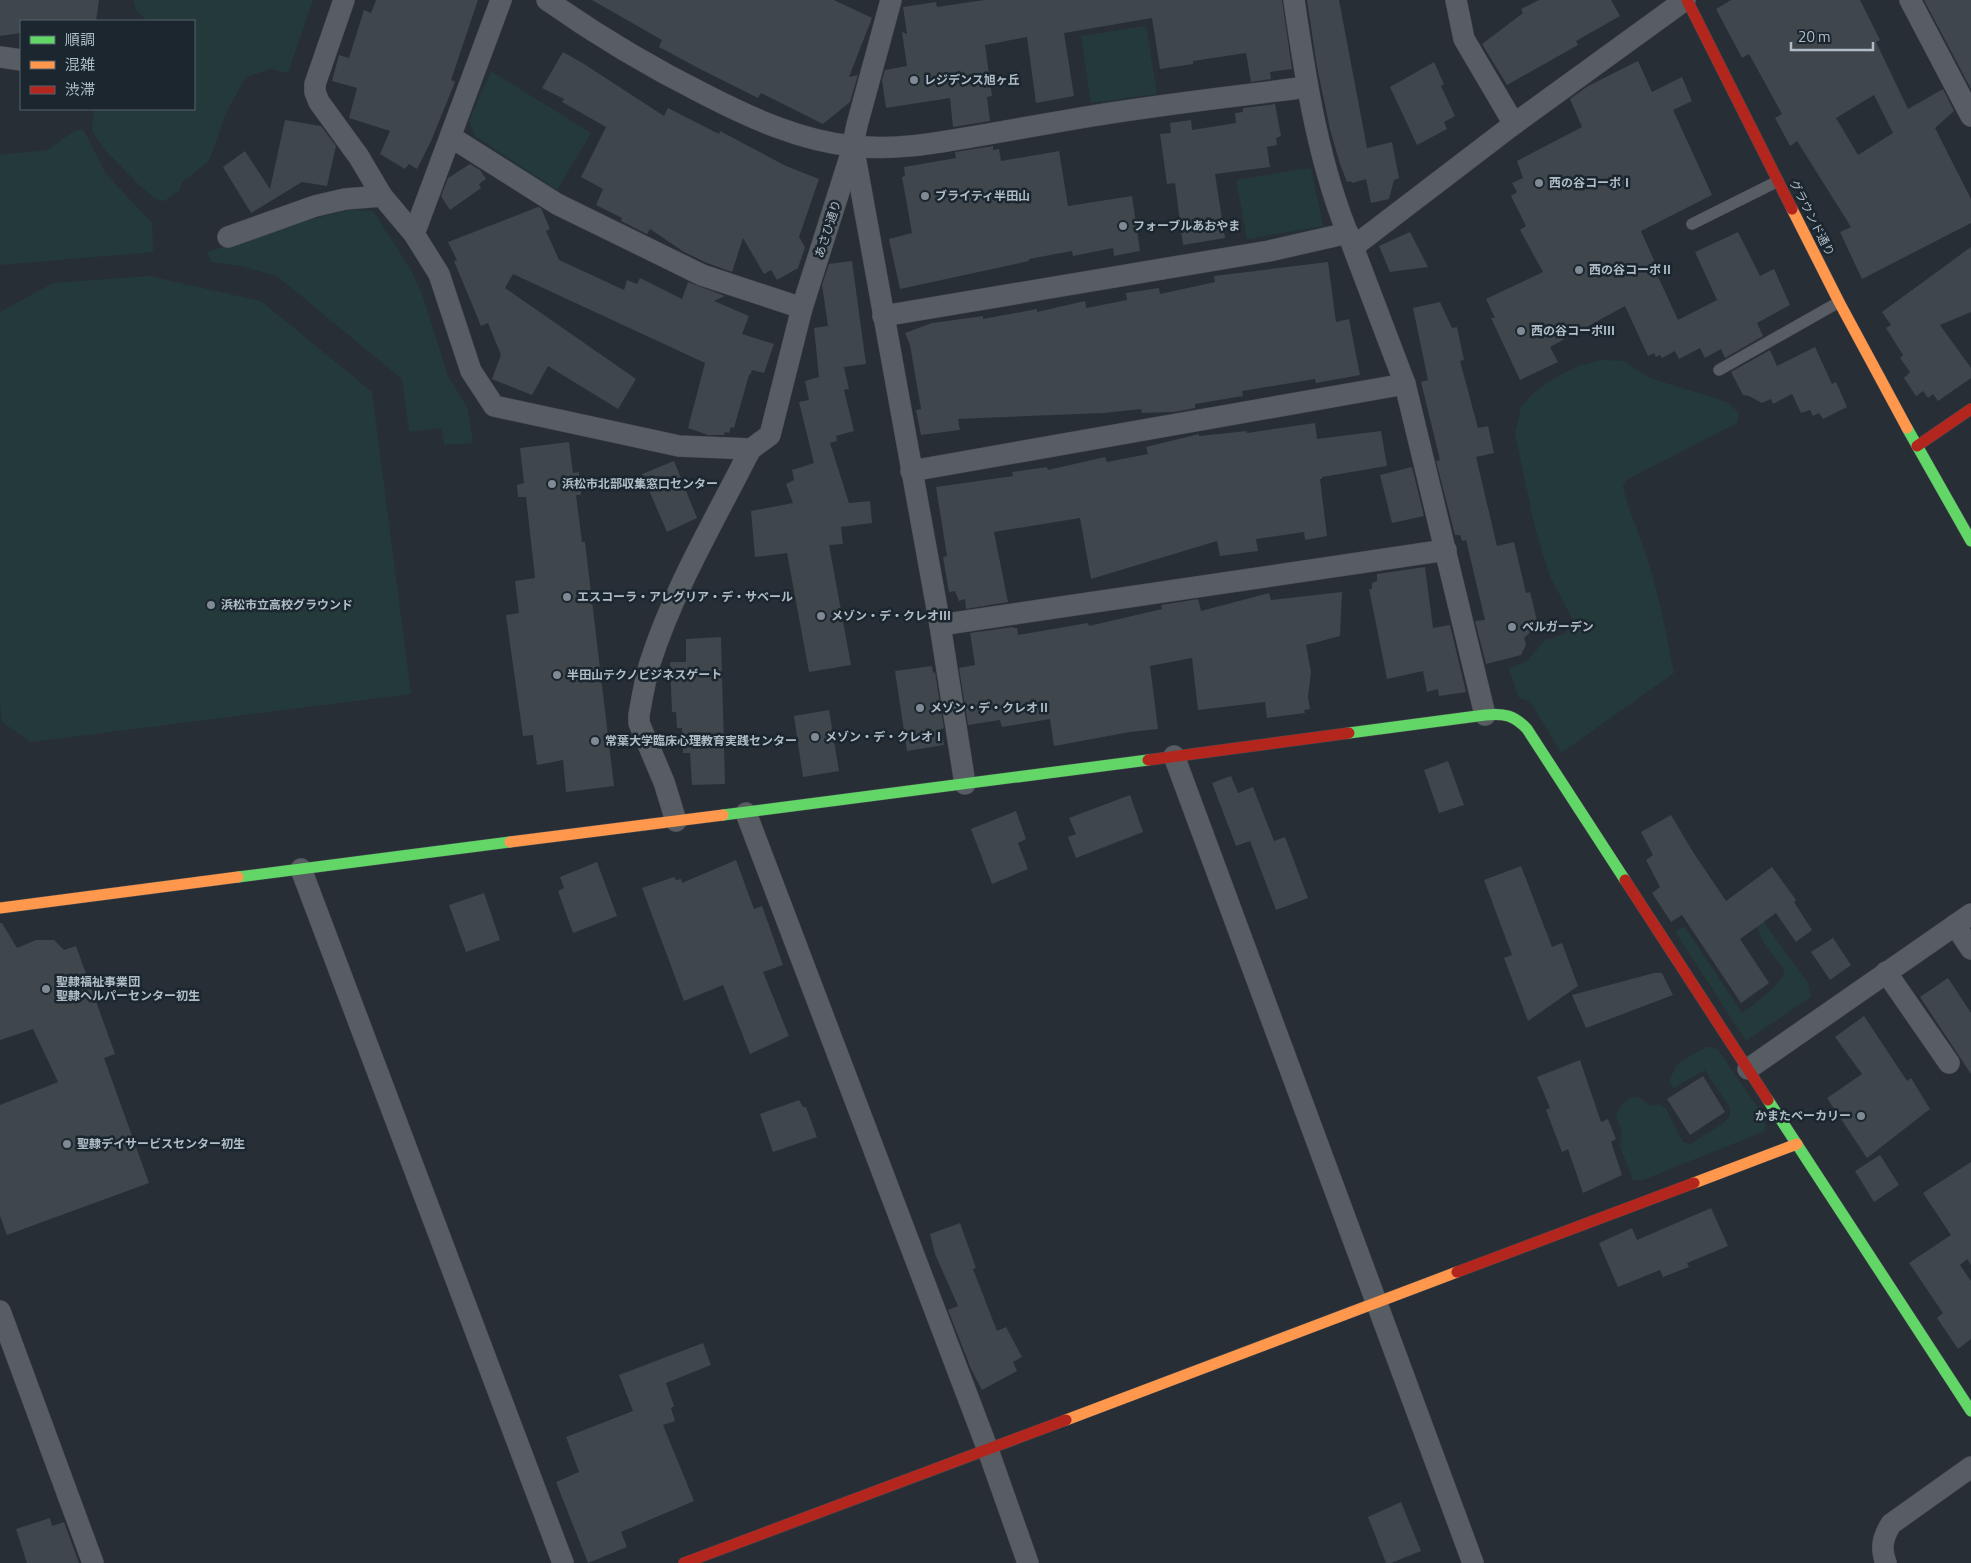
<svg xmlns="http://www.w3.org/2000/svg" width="1971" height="1563" font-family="'Titillium Web','Noto Sans JP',sans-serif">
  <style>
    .green { fill: #243a3a }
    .building { fill: #3f464c; fill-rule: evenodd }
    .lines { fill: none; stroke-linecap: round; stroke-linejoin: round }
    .lane-casing { stroke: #454a50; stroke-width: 12 }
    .street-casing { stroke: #454a50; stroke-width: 22 }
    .fast-casing { stroke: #454a50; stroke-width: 12 }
    .slow-casing { stroke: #454a50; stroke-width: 12 }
    .jam-casing { stroke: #454a50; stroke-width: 12 }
    .lane { stroke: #575d63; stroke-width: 11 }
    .street { stroke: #575d63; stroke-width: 21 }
    .fast { stroke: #63d668; stroke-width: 11 }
    .slow { stroke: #ff974d; stroke-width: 11 }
    .jam { stroke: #b3261e; stroke-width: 11 }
    .poi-dot { fill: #808a94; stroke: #1b262f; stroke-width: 2 }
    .labels { text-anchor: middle; stroke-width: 5; stroke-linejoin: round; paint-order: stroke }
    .poi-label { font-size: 12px; font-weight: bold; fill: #b0bcc7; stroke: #1b262f; text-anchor: start }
    .street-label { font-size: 12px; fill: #b0bcc7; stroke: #1b262f }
  </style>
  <rect width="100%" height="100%" fill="#272e35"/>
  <g class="green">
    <path d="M133,0H313L288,73L271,69L246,77L226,113L209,161L181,183L180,190L164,201L157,200L138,184L104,149L92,131L94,109H194V21H147L135,9Z"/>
    <path d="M1146,26L1157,94L1091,103L1081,36Z"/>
    <path d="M491,71L591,133L557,190L475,136L469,121Z"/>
    <path d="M83,129L106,174L152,223L153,252L0,265V155L48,150L74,131Z"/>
    <path d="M1311,168L1323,226L1247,239L1236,180Z"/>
    <path d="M348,210L373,211L411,270L422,294L448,376L467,407L473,443L444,445L442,428L409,432L402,379L277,276L241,266L211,262L207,252L305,221Z"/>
    <path d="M149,276L261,301L372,392L411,694L31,742L2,722L0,704V312L53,283Z"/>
    <path d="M1602,360L1625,361L1647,377L1727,402L1739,413L1737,423L1628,479L1623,485C1627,509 1638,529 1645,552C1658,591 1666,632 1674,673L1561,753L1530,701L1519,698L1509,668L1527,661L1545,640L1565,634L1572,618L1550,577L1535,528L1515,434L1521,406L1535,392L1556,377L1578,366Z"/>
    <path d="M1763,921L1808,983L1811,997L1746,1041L1676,933L1680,928L1685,927L1742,1013C1759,1000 1775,991 1785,971L1763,942L1755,924Z"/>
    <path d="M1706,1047H1713L1718,1050L1763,1115L1765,1123V1131L1643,1180H1633L1620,1146L1622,1132L1616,1116C1624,1098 1634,1089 1650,1106L1659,1104L1666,1109L1683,1142L1691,1144L1725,1122L1730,1116V1108L1705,1070L1674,1088L1669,1082L1677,1064Z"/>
  </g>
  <g class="building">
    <path d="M0,0H99L96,21H21V33L0,36Z"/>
    <path d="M376,0H478L451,80L455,82L431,141L417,169L409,164L405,169L380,154L390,131L349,118L357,88L332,81L339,55L349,58L364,10L371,13Z"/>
    <path d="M592,0H834L872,18L849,77L858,75L850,102L823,124L761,93L758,98L700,69L659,47L662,40Z"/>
    <path d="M984,0H1282L1292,69L1270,72L1271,79L1251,82L1246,53L1193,61V64L1160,69L1152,18L1064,33L1074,96L1036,103L1027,37L985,45L992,96L987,97L990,121L953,127L950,98L886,108L882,80L885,70L907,66L902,32L907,34L903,7L936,2L937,7Z"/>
    <path d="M1307,0H1339L1367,148L1392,142L1399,178L1394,180L1389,199L1371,203L1366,179L1352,183L1351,181L1347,182L1340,164L1330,129L1317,67Z"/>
    <path d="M1539,0H1611L1620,16L1576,41L1578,45L1507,85L1482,44L1523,13L1521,9Z"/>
    <path d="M1731,0H1860L1880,40L1876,42L1908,109L1943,89L1954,111L1935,128L1971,199V223L1862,279L1840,232L1851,227L1797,141L1790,146L1775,118L1782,114L1749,54L1742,58L1716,9ZM1874,95L1893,133L1858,155L1836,118Z"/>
    <path d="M1924,0H1971V89Z"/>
    <path d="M563,52L584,64L664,116L668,108L719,134L720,131L786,166L819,179L799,237L805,247L798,268L777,280L771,270L764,274L743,238L732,272L707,263L684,252L650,229L647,234L621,221L622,218L596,205L603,189L581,177L606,127L562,102L564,99L542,88Z"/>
    <path d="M1638,61L1652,92L1682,77L1692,101L1673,110L1712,195L1641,231L1657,267L1654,268L1678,320L1717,300L1695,252L1738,232L1760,276L1774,269L1790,305L1757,323L1763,336L1725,358L1721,349L1705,358L1700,348L1679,359L1675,351L1662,358L1660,355L1656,357L1654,353L1648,356L1625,306L1550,347L1558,362L1520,380L1491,318H1495L1486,299L1543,272L1520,230L1526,226L1511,196L1517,192L1512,183L1523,178L1517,161L1582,127L1570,99L1588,86Z"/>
    <path d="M1434,62L1444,84L1441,86L1455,116L1444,122L1447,129L1417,145L1390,87Z"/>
    <path d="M1275,104L1281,136L1276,138L1277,145L1267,147L1270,167L1215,174L1225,238L1183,245L1175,183L1167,184L1160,134L1171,133L1170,123L1191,120L1192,130L1236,123L1235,113L1243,112V108Z"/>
    <path d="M285,120L321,126L336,146L327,186L302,182L251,213L223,167L245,151L270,189Z"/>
    <path d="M993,146V150L999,149L1001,161L1059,151L1068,206L1132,196L1140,251L1114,256L1113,248L1073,256L1072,251L1029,259V261L900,289L889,239L912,233L902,177L905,176L904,167L956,158L955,152Z"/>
    <path d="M470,164L480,170L486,179L479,184L481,188L450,210L441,196L448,178Z"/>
    <path d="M538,207L541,208L550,229L546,231L559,260L624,290L627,280L637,284L640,278L682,299L688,282L725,296L714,301L749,316L742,334L774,344L764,373L752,370L750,375H749L734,428L731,427L729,433L725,432L724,435H708L688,428L705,363L513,274L505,288L636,379L618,409L548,366L532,395L492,379L501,355L488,323L481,326L454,261L457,260L448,242Z"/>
    <path d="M1410,232L1428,267L1390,272L1379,246Z"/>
    <path d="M1971,247V312L1940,325L1971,368V378L1938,401L1933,394L1928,398L1923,391L1916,396L1904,378L1910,372L1900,358L1903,355L1886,328L1891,325L1882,312Z"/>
    <path d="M852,261L866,364L844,367L849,389L844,390L854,431L836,436L837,441L830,443L849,503L870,501L872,523L841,527L843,544L829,545L851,665L809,672L787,553L755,557L751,511L793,503L786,484L794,480L792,470L814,463L799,402L809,400L805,381L819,377L814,328L828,326L822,285L829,264Z"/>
    <path d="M1328,262L1336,322L1349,319L1360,375L1316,383L1315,379L1242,391L1243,396L1195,404V408L1174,412L1142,413L1141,409L1104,413L958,419L960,430L921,435L916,410L921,409L910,345L905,333L932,323L983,316V319L1037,309V312L1085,301L1086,308L1127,300L1126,293L1159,288L1160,294L1215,282L1214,276Z"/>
    <path d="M1440,302L1452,328L1457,327L1464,360L1460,361L1478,428L1488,426L1494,453L1476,457L1497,546L1514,542L1526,593L1530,592L1538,625L1524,638L1526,645L1521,655L1486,664L1475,621L1485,620L1466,540L1462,541L1460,535H1455L1436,461L1440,460L1421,382L1428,380L1413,308Z"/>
    <path d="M1815,347L1832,384L1836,382L1847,407L1823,419L1819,413L1813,416L1810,410L1801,413L1792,394L1773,404L1771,399L1762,403L1749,396L1743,395L1731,372L1770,350L1777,366Z"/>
    <path d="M1315,423L1317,439L1381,431L1387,466L1322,477V479H1320L1327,536L1305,540L1304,532L1256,539L1258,551L1220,556L1217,541L1091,579L1080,518L994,532L1008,602L966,609L965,599L959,601L955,591L949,592L943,557L947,556L936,487L1013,476L1012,472L1047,467L1048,470L1105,457L1107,462L1148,454L1146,447L1199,434V436L1247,431V433Z"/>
    <path d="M569,442L573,473L579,472L581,495H576L582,542H585L614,786L566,792L563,760L537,765L533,735L523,736L506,615L519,613L515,581L535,578L526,497H518L517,485L524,483L520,448Z"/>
    <path d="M674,461L697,518L667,532L642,474Z"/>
    <path d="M1412,467L1424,516L1392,523L1380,475Z"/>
    <path d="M1425,567L1433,628L1450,625L1466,692L1439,696L1438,689L1427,692L1423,671L1387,679L1369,589H1372V583L1377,581V574Z"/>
    <path d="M1342,592L1340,636L1306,645L1311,672L1308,697L1310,709L1304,710L1305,713L1267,718L1265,702L1198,710L1192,658L1150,666L1158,729L1130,732L1054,746L1050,719L1002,727L1000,720L968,725L959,668L975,665L970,633L1013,627L1014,628H1017L1018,635L1088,623L1089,626L1162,609L1161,605L1198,599L1201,611L1269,593L1271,600Z"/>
    <path d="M721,637L725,784L692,785L690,753H683L682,728H677L676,712H672L670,662H686V639Z"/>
    <path d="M932,666L933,673L935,672L944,728L941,729L944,745L907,751L895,671Z"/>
    <path d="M829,710L839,771L803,777L794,716Z"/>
    <path d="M1448,761L1464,805L1439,813L1424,770Z"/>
    <path d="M1231,776L1238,793L1253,787L1274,841L1285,837L1308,898L1276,910L1250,841L1236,846L1212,783Z"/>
    <path d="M1130,795L1143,832L1076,858L1068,837L1076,834L1069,818Z"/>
    <path d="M1016,811L1026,839L1018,843L1028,869L992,884L971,829Z"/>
    <path d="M1671,815L1693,852L1726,901L1772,867L1796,900L1794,902L1812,930L1796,942L1776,913L1740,939L1769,983L1741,1003L1682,915L1671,922L1652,893L1660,887L1646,860L1653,855L1641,832Z"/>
    <path d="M736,860L754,909L762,906L783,965L763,972L789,1036L750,1054L723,985L684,1001L642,888L674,877L676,880L681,879L682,883Z"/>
    <path d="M597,862L617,916L573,933L558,891L564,888L560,877Z"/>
    <path d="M1521,866L1552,947L1562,943L1578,986L1528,1021L1504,958L1512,955L1484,880Z"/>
    <path d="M484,893L500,940L466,952L449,905Z"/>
    <path d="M0,923H2L17,948L36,940H54L64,950L76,946L115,1054L104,1058L149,1183L7,1235L0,1216V1105L58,1082L33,1029L0,1040Z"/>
    <path d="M1833,938L1851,965L1830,980L1811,952Z"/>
    <path d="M1654,973H1662L1673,995L1586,1028L1572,995Z"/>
    <path d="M1948,978L1971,1013V1074L1920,997Z"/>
    <path d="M1864,1016L1907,1081L1911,1078L1930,1109L1867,1158L1827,1098L1862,1074L1835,1037Z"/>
    <path d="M1580,1060L1601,1122L1608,1119L1616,1139L1611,1142L1622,1175L1583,1193L1568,1149L1562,1152L1546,1110L1550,1108L1537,1077Z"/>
    <path d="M1703,1076L1725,1112L1690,1135L1667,1099Z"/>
    <path d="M799,1100L803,1107H806L817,1137L773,1152L760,1114Z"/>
    <path d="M1880,1155L1899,1185L1874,1202L1855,1171Z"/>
    <path d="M1971,1162V1265L1967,1259L1960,1265L1971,1281V1339L1958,1349L1937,1318L1943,1313L1909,1263L1951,1235L1923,1193Z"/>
    <path d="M1711,1208L1728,1246L1687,1263L1689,1267L1663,1277L1660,1270L1618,1287L1599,1243L1632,1228L1637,1240Z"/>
    <path d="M960,1223L976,1268L973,1269L997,1331L1006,1327L1022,1357L1013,1362L1017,1371L982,1390L971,1369L948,1310L958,1306L935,1254L930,1234Z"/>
    <path d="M703,1343L711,1365L666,1383L674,1406L671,1408L675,1421L663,1425L694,1501L621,1532L627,1547L588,1563L556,1482L579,1472L566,1437L633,1411L619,1375Z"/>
    <path d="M1401,1502L1421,1551L1391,1563H1386L1368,1517Z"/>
    <path d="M50,1518L52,1526L64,1522L79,1563H27L16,1529Z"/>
  </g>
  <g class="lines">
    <defs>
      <g id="lane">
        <path d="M1692,224L1778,181"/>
        <path d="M1719,370L1839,302"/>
      </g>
      <g id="street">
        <path d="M344,0L315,84V92L319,102L359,157L382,196L414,234L439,274L471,371L494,406L679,446L751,449"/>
        <path d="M547,0C598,36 650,67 706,95C751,118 801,141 853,146C894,151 936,143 977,136C1011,130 1045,124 1080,118C1155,105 1231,97 1307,87"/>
        <path d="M1294,0C1306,83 1319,167 1352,244"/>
        <path d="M1456,0L1464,39L1514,124"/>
        <path d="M1910,0L1971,116"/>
        <path d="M0,57L21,60"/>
        <path d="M451,137L557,204L702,275L802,308"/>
        <path d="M854,151L940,625"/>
        <path d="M414,234L501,0"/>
        <path d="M228,237L315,206L345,199L382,196"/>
        <path d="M883,316L1269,251L1348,233"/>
        <path d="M911,471L1405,384"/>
        <path d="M1485,715L1405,384L1353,247L1514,124L1685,0"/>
        <path d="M1174,756L1473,1563"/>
        <path d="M965,784L940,625L1446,550"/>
        <path d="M746,813L988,1450L1028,1563"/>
        <path d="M676,821L664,782L639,723V715C642,698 645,680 650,663C673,591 712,525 746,458L751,449L770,435L802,308L850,157L857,125L891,0"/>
        <path d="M301,869L563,1563"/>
        <path d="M1955,925L1971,949"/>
        <path d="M1886,972L1949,1063"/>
        <path d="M1748,1069L1971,914"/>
        <path d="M0,1311L93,1563"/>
        <path d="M1886,1563C1880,1548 1883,1537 1891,1524L1971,1467"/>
      </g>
      <g id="fast">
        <path d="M1907,428L1971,541"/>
        <path d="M1349,733L1485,715C1504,713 1514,715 1527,729L1625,880"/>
        <path d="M723,815L1148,760"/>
        <path d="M238,877L510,842"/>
        <path d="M1768,1100L1971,1411"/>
      </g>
      <g id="slow">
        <path d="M1792,209L1839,302L1907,428"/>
        <path d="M510,842L723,815"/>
        <path d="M0,908L238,877"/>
        <path d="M1694,1183L1797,1144"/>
        <path d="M1066,1420L1457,1272"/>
      </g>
      <g id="jam">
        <path d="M1687,0L1792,209"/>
        <path d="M1917,446L1971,409"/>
        <path d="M1148,760L1349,733"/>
        <path d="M1625,880L1768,1100"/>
        <path d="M1457,1272L1694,1183"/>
        <path d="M684,1563L1066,1420"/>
      </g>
    </defs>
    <use href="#lane" class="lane-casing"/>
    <use href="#street" class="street-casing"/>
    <use href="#fast" class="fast-casing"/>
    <use href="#slow" class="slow-casing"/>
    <use href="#jam" class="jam-casing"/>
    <use href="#lane" class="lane"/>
    <use href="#street" class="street"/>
    <use href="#fast" class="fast"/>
    <use href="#slow" class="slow"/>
    <use href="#jam" class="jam"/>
  </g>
  <g class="poi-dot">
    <circle cx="914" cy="80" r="5"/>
    <circle cx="1539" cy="183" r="5"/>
    <circle cx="925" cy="196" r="5"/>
    <circle cx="1123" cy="226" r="5"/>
    <circle cx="1579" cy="270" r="5"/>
    <circle cx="1521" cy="331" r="5"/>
    <circle cx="552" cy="484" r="5"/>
    <circle cx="567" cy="597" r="5"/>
    <circle cx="211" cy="605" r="5"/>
    <circle cx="821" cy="616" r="5"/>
    <circle cx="1512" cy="627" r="5"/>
    <circle cx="557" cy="675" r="5"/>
    <circle cx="920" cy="708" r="5"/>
    <circle cx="815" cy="737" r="5"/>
    <circle cx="595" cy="741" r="5"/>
    <circle cx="46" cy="989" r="5"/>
    <circle cx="1861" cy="1116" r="5"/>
    <circle cx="67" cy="1144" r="5"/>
  </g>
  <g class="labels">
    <g class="poi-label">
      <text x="924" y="84">レジデンス旭ヶ丘</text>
      <text x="1549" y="187">西の谷コーポⅠ</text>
      <text x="935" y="200">ブライティ半田山</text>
      <text x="1133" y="230">フォーブルあおやま</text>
      <text x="1589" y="274">西の谷コーポⅡ</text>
      <text x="1531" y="335">西の谷コーポⅢ</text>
      <text x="562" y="488">浜松市北部収集窓口センター</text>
      <text x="577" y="601">エスコーラ・アレグリア・デ・サベール</text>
      <text x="221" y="609">浜松市立高校グラウンド</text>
      <text x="831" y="620">メゾン・デ・クレオⅢ</text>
      <text x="1522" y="631">ベルガーデン</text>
      <text x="567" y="679">半田山テクノビジネスゲート</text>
      <text x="930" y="712">メゾン・デ・クレオⅡ</text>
      <text x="825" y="741">メゾン・デ・クレオⅠ</text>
      <text x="605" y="745">常葉大学臨床心理教育実践センター</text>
      <text x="56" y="986">聖隷福祉事業団<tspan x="56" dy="14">聖隷ヘルパーセンター初生</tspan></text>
      <text x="1851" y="1120" text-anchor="end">かまたベーカリー</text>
      <text x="77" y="1148">聖隷デイサービスセンター初生</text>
    </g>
    <g class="street-label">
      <text transform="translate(1812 218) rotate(63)" y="4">グラウンド通り</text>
      <text transform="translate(828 229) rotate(-72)" y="4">あさひ通り</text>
    </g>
  </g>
  <rect x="20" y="20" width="175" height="90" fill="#1b262f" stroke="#57626c"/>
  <rect x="30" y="36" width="25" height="8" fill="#63d668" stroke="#57626c"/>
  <text x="65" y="45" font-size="15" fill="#b0bcc7">順調</text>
  <rect x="30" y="61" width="25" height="8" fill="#ff974d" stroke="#57626c"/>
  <text x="65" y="70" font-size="15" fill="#b0bcc7">混雑</text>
  <rect x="30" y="86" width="25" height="8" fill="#b3261e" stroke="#57626c"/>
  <text x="65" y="95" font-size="15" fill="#b0bcc7">渋滞</text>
  <path d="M1791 42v8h82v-8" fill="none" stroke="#b0bcc7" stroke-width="2.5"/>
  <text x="1798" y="42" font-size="15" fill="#b0bcc7" stroke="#1b262f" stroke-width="4" paint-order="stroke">20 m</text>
</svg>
